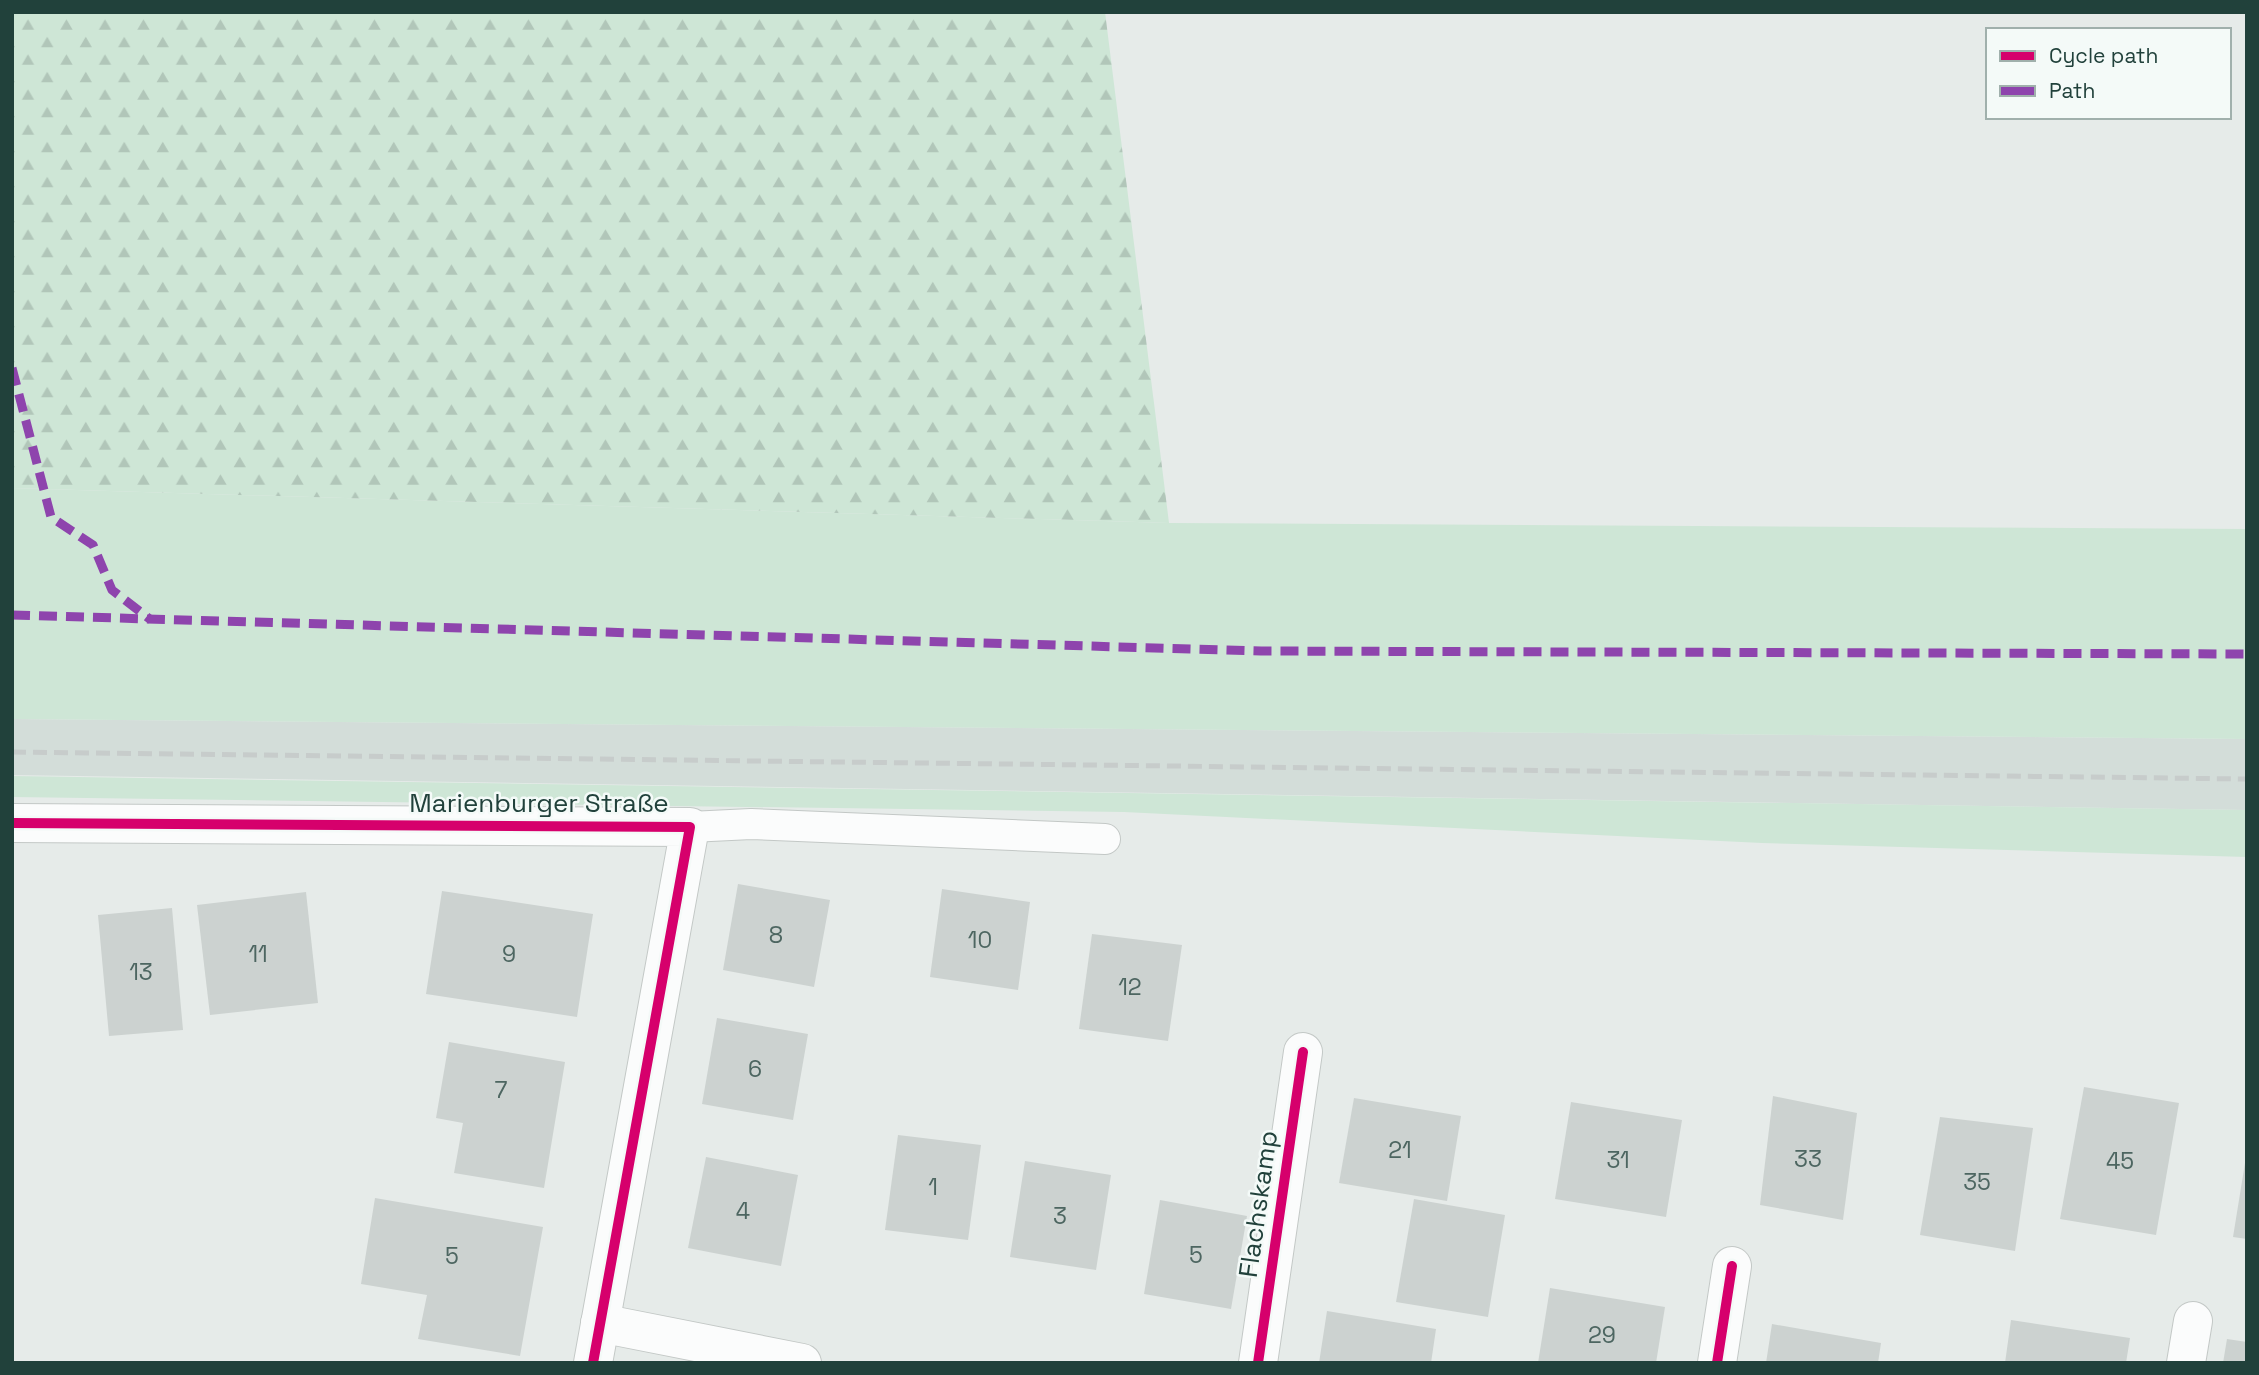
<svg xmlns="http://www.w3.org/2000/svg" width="2259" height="1375" font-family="'Space Grotesk',sans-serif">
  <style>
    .built { fill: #d3ddd9 }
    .green { fill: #cee6d6 }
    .forest { fill: url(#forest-firs) }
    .building { fill: #ccd2d0 }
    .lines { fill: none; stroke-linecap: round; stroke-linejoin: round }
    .service-casing { stroke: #c3c8c6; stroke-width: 32 }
    .minor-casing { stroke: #c3c8c6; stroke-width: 40 }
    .service { stroke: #fbfcfc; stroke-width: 30 }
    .minor { stroke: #fbfcfc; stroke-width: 38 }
    .rail { stroke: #c7cccb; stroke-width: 5; stroke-dasharray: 14 7; stroke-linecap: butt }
    .quiet { stroke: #8e44ad; stroke-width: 9; stroke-dasharray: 18 9; stroke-linecap: butt }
    .cycleway-casing { stroke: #f4faf8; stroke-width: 15 }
    .cycleway { stroke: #d6006c; stroke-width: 10 }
    .labels { text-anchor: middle; stroke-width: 5; stroke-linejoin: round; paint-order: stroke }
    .number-label { font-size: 23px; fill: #4d6661 }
    .street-label { font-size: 26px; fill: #21413b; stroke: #f4faf8 }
  </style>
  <defs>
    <pattern id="forest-firs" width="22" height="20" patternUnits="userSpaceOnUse" patternTransform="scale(1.75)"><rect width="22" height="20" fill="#cee6d6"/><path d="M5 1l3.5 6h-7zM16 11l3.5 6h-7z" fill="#b1c6b9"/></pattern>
  </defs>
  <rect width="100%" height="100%" fill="#e6ebe9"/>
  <path class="built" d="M12,719L2247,739V810L12,775Z"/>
  <g class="green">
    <path d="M12,488L1169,523L2247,529V739L12,719Z"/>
    <path d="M12,776L2247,810V857L1762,843L1124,812L12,797Z"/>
  </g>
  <path class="forest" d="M12,12H1105L1169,523L12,488Z"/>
  <g class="building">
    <path d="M738,884L830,900L814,987L723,970Z"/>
    <path d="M942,889L1030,902L1018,990L930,977Z"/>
    <path d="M442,891L593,914L577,1017L426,994Z"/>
    <path d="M306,892L318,1003L210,1015L197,905Z"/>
    <path d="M172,908L183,1030L109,1036L98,915Z"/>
    <path d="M1092,934L1182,945L1168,1041L1079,1029Z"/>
    <path d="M717,1018L808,1034L793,1120L702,1104Z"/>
    <path d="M449,1042L565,1062L544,1188L454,1173L463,1123L436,1118Z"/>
    <path d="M2084,1087L2179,1103L2156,1235L2060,1219Z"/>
    <path d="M1773,1096L1857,1113L1843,1220L1760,1205Z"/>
    <path d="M1354,1098L1461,1116L1447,1201L1339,1183Z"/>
    <path d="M1571,1102L1682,1120L1666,1217L1555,1199Z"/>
    <path d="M1940,1117L2033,1128L2015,1251L1920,1235Z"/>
    <path d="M898,1135L981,1145L968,1240L885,1230Z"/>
    <path d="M706,1157L798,1175L781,1266L688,1248Z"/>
    <path d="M1025,1161L1111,1175L1096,1270L1010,1257Z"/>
    <path d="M2245,1163L2247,1164V1239L2233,1237Z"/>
    <path d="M375,1198L543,1227L520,1356L418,1339L427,1295L361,1284Z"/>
    <path d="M1414,1199L1505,1215L1488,1317L1396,1302Z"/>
    <path d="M1160,1200L1247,1216L1231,1309L1144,1294Z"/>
    <path d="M1550,1288L1665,1307L1656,1363H1538Z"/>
    <path d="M1327,1311L1436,1329L1431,1363H1319Z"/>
    <path d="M2011,1320L2130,1338L2126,1363H2005Z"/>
    <path d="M1772,1324L1881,1343L1878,1363H1766Z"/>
    <path d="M2227,1339L2247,1342V1363H2223Z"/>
  </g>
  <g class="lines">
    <defs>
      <path id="service" d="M690,827L751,824L1105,839"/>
      <g id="minor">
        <path d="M12,823L690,827L593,1363"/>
        <path d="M600,1323L802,1363"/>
        <path d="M1258,1363L1303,1052"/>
        <path d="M1717,1363L1732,1266"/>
        <path d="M2186,1363L2193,1321"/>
      </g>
    </defs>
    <use href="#service" class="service-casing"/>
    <use href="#minor" class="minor-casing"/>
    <use href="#service" class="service"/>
    <use href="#minor" class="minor"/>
    <path class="rail" d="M12,752L2247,779"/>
    <g class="quiet">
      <path d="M12,368L51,517L93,545L112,590L151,620"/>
      <path d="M12,615L1261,651L2247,654"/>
    </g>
    <defs>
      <g id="cycleway">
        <path d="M12,823L690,827L593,1363"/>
        <path d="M1258,1363L1303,1052"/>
        <path d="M1717,1363L1732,1266"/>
      </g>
    </defs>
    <use href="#cycleway" class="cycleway-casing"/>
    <use href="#cycleway" class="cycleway"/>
  </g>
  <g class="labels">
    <g class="number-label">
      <text x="776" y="943">8</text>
      <text x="980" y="948">10</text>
      <text x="258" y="962">11</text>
      <text x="509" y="962">9</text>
      <text x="141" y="980">13</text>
      <text x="1130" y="995">12</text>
      <text x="755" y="1077">6</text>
      <text x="501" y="1098">7</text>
      <text x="1400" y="1158">21</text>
      <text x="1808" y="1167">33</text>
      <text x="1618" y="1168">31</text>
      <text x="2120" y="1169">45</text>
      <text x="1977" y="1190">35</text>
      <text x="933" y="1195">1</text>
      <text x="743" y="1219">4</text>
      <text x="1060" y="1224">3</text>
      <text x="1196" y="1263">5</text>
      <text x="452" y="1264">5</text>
      <text x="1602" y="1343">29</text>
    </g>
    <g class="street-label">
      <text x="539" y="812">Marienburger Straße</text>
      <text transform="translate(1258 1204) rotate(-82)" y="9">Flachskamp</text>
    </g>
  </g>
  <rect width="2259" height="1375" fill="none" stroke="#21413b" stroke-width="28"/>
  <rect x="1986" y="28" width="245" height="91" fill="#f4faf8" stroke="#a0b0ac" stroke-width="2"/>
  <rect x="2000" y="51" width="35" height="10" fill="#d6006c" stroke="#a0b0ac" stroke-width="2"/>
  <text x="2049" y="63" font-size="21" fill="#21413b">Cycle path</text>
  <rect x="2000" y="86" width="35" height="10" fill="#8e44ad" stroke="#a0b0ac" stroke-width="2"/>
  <text x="2049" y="98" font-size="21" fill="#21413b">Path</text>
</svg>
